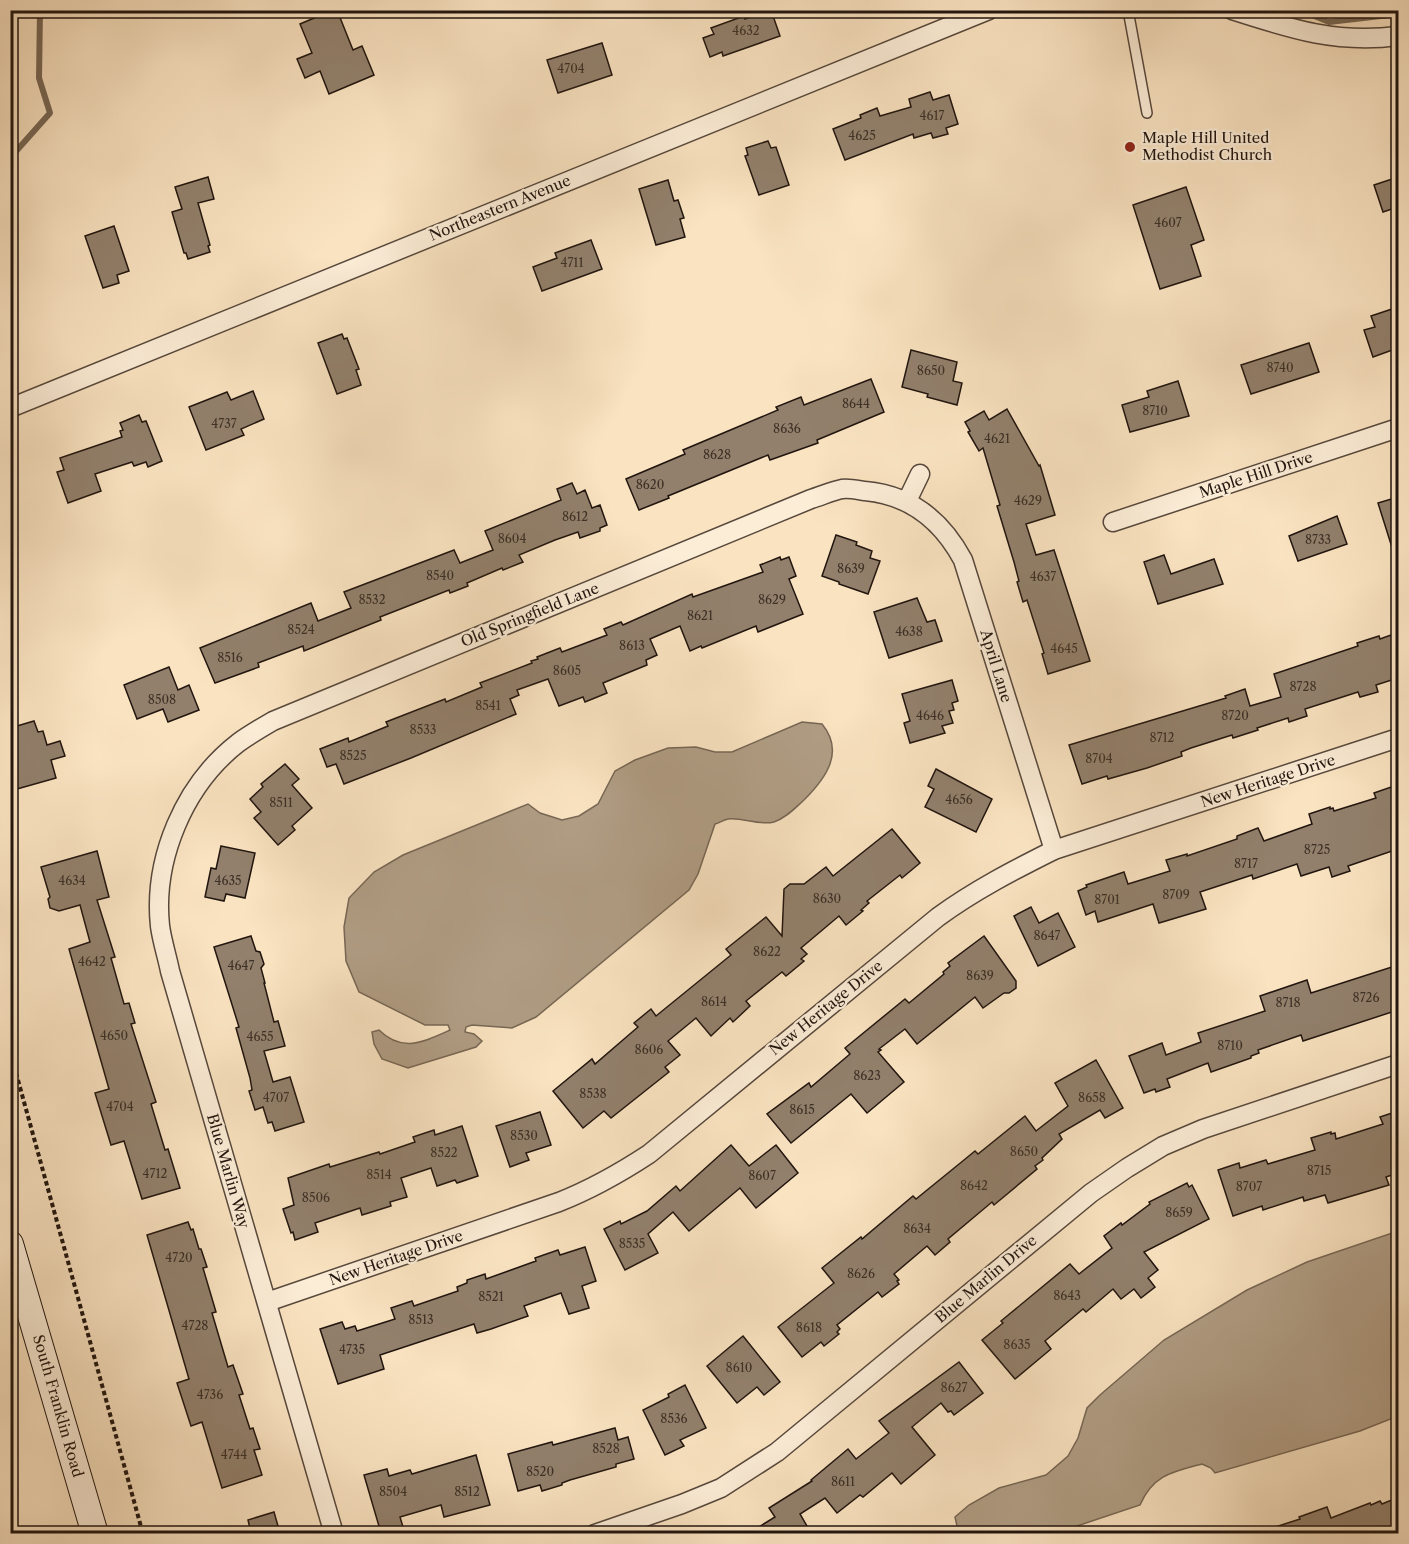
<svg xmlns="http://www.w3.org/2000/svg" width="1409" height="1544" font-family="'Libre Caslon Text',serif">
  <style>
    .water { fill: #b09d84; stroke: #776755; stroke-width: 1.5 }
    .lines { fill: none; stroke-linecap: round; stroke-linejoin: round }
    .stream { stroke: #776755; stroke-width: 6 }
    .building { fill: #92806c; stroke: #21150f; stroke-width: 1.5 }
    .service-casing { stroke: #57483c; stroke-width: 12 }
    .minor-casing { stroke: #57483c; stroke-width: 21 }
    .secondary-casing { stroke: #21150f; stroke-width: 28 }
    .path { stroke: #21150f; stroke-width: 4; stroke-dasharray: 4.5 3; stroke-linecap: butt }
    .service { stroke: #fcedd7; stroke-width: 9 }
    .minor { stroke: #fcedd7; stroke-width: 18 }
    .secondary { stroke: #fcedd7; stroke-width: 26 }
    .poi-dot { fill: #8f2418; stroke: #fcedd7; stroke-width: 2 }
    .labels { text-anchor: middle; stroke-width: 4.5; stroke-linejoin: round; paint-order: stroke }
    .number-label { font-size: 12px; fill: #3d3026 }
    .poi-label { font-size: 15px; fill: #21150f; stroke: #fcedd7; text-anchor: start }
    .street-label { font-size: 15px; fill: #21150f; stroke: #fcedd7 }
  </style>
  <rect width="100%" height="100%" fill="#fae3c1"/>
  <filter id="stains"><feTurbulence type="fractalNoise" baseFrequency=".00333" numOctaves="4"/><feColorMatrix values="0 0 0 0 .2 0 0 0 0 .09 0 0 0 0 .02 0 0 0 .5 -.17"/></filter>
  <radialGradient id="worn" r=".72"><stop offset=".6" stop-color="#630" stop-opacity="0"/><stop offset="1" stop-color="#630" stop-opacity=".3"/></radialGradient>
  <g class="water">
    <path d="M802,722L822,724C845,752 826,778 804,800C795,808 786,818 774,822C759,826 742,817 728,819C723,820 719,823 715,824L698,874L689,890L536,1017L512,1028L472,1025L466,1027L465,1032L474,1034L482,1041L476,1047L408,1068L382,1059L374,1044L372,1032L379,1030C402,1053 424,1042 450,1030L448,1025H425L359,992L346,961L344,927L349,898L374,872L403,855L528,804L540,813L562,820L579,816L598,804L615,771L635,760L668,748L696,747L715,752H732Z"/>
    <path d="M1398,1231V1416L1360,1431L1215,1473L1211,1468L1202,1464C1172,1472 1153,1475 1140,1505L1056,1533H961L957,1526L955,1517L969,1505L999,1488L1046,1475L1068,1456L1078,1438L1087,1408L1100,1395L1164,1340L1247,1290L1307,1262Z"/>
  </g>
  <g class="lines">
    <g class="stream">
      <path d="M1300,10L1329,22L1398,14"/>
      <path d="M10,158L50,113L39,78L40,10"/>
    </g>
  </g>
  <g class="building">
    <path d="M317,10H337L353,50L362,46L374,75L329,94L320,71L305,78L297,59L312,53L300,24L319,16Z"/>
    <path d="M771,10L780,36L723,56L722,52L710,57L703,38L714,34L711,28L744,16L745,19Z"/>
    <path d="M602,43L612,75L558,93L547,60Z"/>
    <path d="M930,92L933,100L949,95L958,124L946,128L948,134L933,138L931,133L914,138L913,134L845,160L833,129L861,118L860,115L877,108L880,116L911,107L909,99Z"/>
    <path d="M768,141L771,148L776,147L789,185L759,195L745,156L748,155L746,148Z"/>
    <path d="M208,177L214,199L198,203L210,245L208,246L210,252L188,259L186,253H184L172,212L182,209L175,187Z"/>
    <path d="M1398,177V207L1383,212L1374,185Z"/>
    <path d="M668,180L674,201L678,200L684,218L680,219L685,237L656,245L639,189Z"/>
    <path d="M1186,187L1204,240L1191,245L1201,276L1160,289L1133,205Z"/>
    <path d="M114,226L129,271L117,275L119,283L103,288L85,236Z"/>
    <path d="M591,240L602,269L542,291L533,267L557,258L555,253Z"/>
    <path d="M1392,309L1398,328V348L1373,357L1364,330L1375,327L1371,316Z"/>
    <path d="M342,334L344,339L347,338L359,369L356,370L361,385L337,394L318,343Z"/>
    <path d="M1309,343L1319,372L1251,394L1241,365Z"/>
    <path d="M911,350L957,362L953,381L962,383L957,405L927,397L928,394L902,387Z"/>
    <path d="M871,379L884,412L817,440L818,443L770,460L768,455L668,496L669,498L639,510L626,479L685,454L683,450L778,410L776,407L801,397L804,405Z"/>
    <path d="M1178,381L1189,416L1130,432L1122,405L1149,397L1147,391Z"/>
    <path d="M253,391L264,419L241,429L244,435L206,450L189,407L227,392L231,400Z"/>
    <path d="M1007,409L1039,466L1040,465L1055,515L1026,524L1036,555L1054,550L1090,661L1048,674L1042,654L1044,653L1027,600L1023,602L1017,582L1019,581L1014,562L997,506L1000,505L983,448L979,451L968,432L970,431L965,422L984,411L989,420Z"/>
    <path d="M139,415L142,422L146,421L162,461L148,467L146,462L134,466L132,462L95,474L101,491L68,503L57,472L64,470L60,458L122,437L120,431L123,430L120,423Z"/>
    <path d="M572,483L577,494L585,490L592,508L600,505L607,525L600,528V531L580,538L578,532L555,540L519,555L523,562L503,570L502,568L467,583L468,586L450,593L449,590L380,617L381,620L361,628L304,651L303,646L258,663L259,667L215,683L200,648L311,603L318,621L351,608L344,592L454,550L460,563L493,550L485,531L561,500L557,489Z"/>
    <path d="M1398,497V557H1395L1378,503Z"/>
    <path d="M1337,516L1347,544L1298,561L1289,536Z"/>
    <path d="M836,535L857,542L856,545L872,551L870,558L880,561L868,594L839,584V582L822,576Z"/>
    <path d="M1164,555L1171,574L1214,559L1223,584L1158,604L1144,562Z"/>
    <path d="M780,557L781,560L789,557L796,576L789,579L803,614L758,632L756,626L702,648L701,646L690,651L680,626L650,639L657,655L646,660L647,665L603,683L607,693L585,702L583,697L559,706L548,679L517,690L519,695L510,699L516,714L411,758L344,784L336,764L327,767L320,749L348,738L349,742L388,726L386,722L445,699L446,702L482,687L480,683L532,663L531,661L538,659L537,657L560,648L562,652L607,635L604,629L621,622L623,625L692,594L693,597L763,572L760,565Z"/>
    <path d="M917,598L927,622L935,620L942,641L889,658L874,612Z"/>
    <path d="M1391,635L1398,660V678L1376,685L1378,692L1360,697L1358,692L1305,709L1307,716L1289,722L1288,718L1257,728L1258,730L1233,738L1232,735L1191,748L1181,752L1182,756L1147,768L1108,779L1107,776L1082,784L1069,745L1226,698L1225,696L1245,689L1250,706L1281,697L1274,674L1358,646L1357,643L1379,636L1380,639Z"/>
    <path d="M169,667L178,690L189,685L199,710L168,722L163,709L137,719L124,685Z"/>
    <path d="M952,680L958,701L952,703L954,710L949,711L953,723L942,726L945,733L910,743L904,723L910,721L902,694Z"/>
    <path d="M34,721L38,732L43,731L47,745L60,741L65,756L51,760L56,778L10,791V728Z"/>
    <path d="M285,764L299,779L292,785L312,808L292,826L295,830L278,845L254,818L261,812L250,799L263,787L261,784Z"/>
    <path d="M936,769L992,799L976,832L925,807L934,789L928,786Z"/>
    <path d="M1394,786V788L1398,787V849L1348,866L1350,871L1332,877L1329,867L1301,876L1297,864L1253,879L1252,875L1200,892L1206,909L1159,923L1153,904L1098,922L1095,911L1086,915L1078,891L1087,887L1086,885L1124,872L1128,884L1170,871L1166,860L1187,854V856L1237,839V836L1258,828L1264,841L1312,824L1309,814L1330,807V809L1333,808L1334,811L1376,798L1374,793Z"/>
    <path d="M892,829L920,863L902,878L900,875L867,901L869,903L861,910L863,911L846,925L839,916L801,948L807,954L801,959L804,961L786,976L782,972L746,1001L750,1006L733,1022L730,1018L711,1036L696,1018L668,1041L680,1055L665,1067L669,1072L611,1118L604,1111L583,1128L553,1091L592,1059L595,1064L631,1033L638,1027L634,1023L651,1009L656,1016L731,955L726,949L766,917L782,936L784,889L790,884H804L826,867L833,876Z"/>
    <path d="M221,846L255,853L245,898L226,894L224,901L205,897L211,868L216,869Z"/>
    <path d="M97,851L109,897L97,900L115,957L111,958L124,1004L129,1003L135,1023L131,1024L156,1102L151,1104L165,1150L168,1149L180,1188L142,1199L124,1141L111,1145L95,1093L109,1089L69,949L90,942L80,905L59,911L50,908L48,899L50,897L41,867Z"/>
    <path d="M1031,907L1039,923L1058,913L1075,947L1038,966L1014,916Z"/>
    <path d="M251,936L256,951L260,952L264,964L261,968L265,983H264L274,1022L278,1021L285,1046L264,1051L273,1082L290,1077L304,1122L275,1131L272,1122L268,1123L263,1107L255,1110L249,1091L252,1090L250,1078L236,1028L239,1027L214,947Z"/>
    <path d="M984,936L1016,981V988L1009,993H1004L983,1008L975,997L917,1044L905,1029L879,1049L881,1050L878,1052L904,1082L867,1113L851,1094L791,1143L767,1114L809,1083L811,1087L850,1054L845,1048L905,999L909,1003L944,974L943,972L950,966L948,963Z"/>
    <path d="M1398,965V1010L1303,1041L1301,1035L1258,1050L1259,1053L1251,1056V1058L1211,1072L1208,1063L1167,1079L1170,1087L1156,1092L1155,1089L1144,1093L1129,1056L1162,1043L1166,1055L1201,1042L1198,1033L1265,1011L1260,996L1307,980L1311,993Z"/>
    <path d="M1096,1060L1123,1108L1105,1118L1100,1110L1059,1134L1062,1139L1042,1158L1043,1160L1035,1166L1037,1169L994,1205L992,1202L948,1239L950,1242L935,1255L927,1246L894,1274L899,1280L897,1281L899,1284L882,1297L878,1292L837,1325L840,1329L837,1332L839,1334L824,1346L821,1342L802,1357L778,1327L834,1283L822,1268L861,1237L862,1239L913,1196L916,1199L964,1160L975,1151L978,1154L1025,1116L1036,1131L1068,1106L1055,1083Z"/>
    <path d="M1398,1111V1173L1386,1177L1389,1185L1328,1203L1325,1195L1304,1201L1303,1197L1263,1210L1262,1206L1233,1216L1218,1170L1239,1163L1240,1168L1266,1160L1268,1164L1315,1150L1311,1138L1331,1132V1134L1335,1133L1336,1139L1383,1124L1380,1117Z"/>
    <path d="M540,1112L551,1145L526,1153L529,1160L510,1167L496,1126Z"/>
    <path d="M462,1126L478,1176L457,1183L455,1180L437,1186L431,1168L401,1178L407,1197L390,1202L391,1206L362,1215L360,1208L315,1223L318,1232L295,1240L293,1232L291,1233L283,1209L294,1205L288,1178L329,1164L330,1167L379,1152L380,1154L415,1142L413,1137L434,1130L435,1135Z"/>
    <path d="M731,1145L749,1166L776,1145L798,1173L756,1208L740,1188L689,1231L673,1212L648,1234L658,1253L625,1270L604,1229L620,1221L621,1224L647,1211L676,1186L680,1191Z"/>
    <path d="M1187,1183L1189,1187L1192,1185L1209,1219L1144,1252L1158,1270L1148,1278L1155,1287L1141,1298L1134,1289L1121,1299L1113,1289L1086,1312L1083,1309L1045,1341L1051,1349L1015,1379L982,1340L1003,1323L1001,1321L1070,1264L1079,1274L1112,1248L1104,1236L1121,1223L1122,1225L1150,1204L1149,1202Z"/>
    <path d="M188,1222L191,1230L193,1229L199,1249H201L207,1267L203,1268L216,1312L212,1313L228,1367L233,1365L243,1394L239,1395L250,1429L253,1428L260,1449L254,1450L262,1475L222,1488L202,1422L191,1426L177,1383L189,1379L147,1235Z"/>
    <path d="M585,1247L596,1281L582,1286L589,1308L569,1314L561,1293L524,1306L528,1316L491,1329L477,1333L474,1324L380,1355L384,1369L338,1384L320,1329L342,1322L345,1329L355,1326L357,1331L395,1319L391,1308L412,1301L414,1306L458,1291L457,1287L467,1283V1280L485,1274L486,1279L536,1261L535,1258L558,1250L560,1255Z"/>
    <path d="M743,1336L780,1382L764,1395L757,1387L737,1403L707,1366Z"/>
    <path d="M959,1362L983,1393L954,1415L951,1411L948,1412L941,1403L912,1427L935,1455L901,1484L892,1473L863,1497L860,1495L837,1513L825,1498L800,1514L811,1533H749L775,1517L769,1508L812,1481L811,1480L848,1449L856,1459L889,1433L879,1421Z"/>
    <path d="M685,1385L706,1428L680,1440L684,1446L665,1455L643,1410L669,1397L668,1394Z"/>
    <path d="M615,1428L618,1440L628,1437L634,1459L616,1464V1467L570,1480L562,1483V1485L542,1491L540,1485L518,1491L508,1454L552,1442L553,1445Z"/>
    <path d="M476,1455L490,1505L444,1517L441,1505L400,1517L403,1527L381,1533L364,1475L387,1469L389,1476L410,1470L412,1474Z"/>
    <path d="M1394,1499L1398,1513V1533H1266V1530L1300,1519L1299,1517L1327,1507L1331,1518L1370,1503L1371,1505L1380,1501L1382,1504Z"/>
    <path d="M274,1512L280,1533H251L248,1520Z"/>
  </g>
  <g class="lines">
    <defs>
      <path id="service" d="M1128,10L1147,113"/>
      <g id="minor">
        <path d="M1232,10C1291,29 1336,44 1398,36"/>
        <path d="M10,408L989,10"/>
        <path d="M907,501L920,474"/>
        <path d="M1113,522L1398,428"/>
        <path d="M267,1302L559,1202C592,1189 620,1173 649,1154L938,917C975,890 1014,870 1054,850L1398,738"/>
        <path d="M334,1534L170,971C167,956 162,941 160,926C153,859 184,785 238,743C249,735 261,728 273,721L811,499C821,496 832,491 842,489C849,488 858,490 865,491C910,495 942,521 963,560L1054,850"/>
        <path d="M595,1534L682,1504L721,1488L777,1452L1091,1193L1127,1168L1163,1146L1203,1129L1398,1064"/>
      </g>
      <path id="secondary" d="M10,1244L95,1534"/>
    </defs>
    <use href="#service" class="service-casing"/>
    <use href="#minor" class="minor-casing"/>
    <use href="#secondary" class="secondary-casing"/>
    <path class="path" d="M10,1051L143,1534"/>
    <use href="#service" class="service"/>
    <use href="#minor" class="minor"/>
    <use href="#secondary" class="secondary"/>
  </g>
  <circle class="poi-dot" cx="1130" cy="147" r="6"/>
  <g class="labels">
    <g class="number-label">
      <text x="746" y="35">4632</text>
      <text x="571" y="73">4704</text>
      <text x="932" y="120">4617</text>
      <text x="862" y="140">4625</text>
      <text x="1168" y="227">4607</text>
      <text x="572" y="267">4711</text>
      <text x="1280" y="372">8740</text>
      <text x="931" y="375">8650</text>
      <text x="856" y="408">8644</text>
      <text x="1155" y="415">8710</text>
      <text x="224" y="428">4737</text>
      <text x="787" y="433">8636</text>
      <text x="997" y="443">4621</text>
      <text x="717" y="459">8628</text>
      <text x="650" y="489">8620</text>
      <text x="1028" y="505">4629</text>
      <text x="575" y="521">8612</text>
      <text x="512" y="543">8604</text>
      <text x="1318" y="544">8733</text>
      <text x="851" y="573">8639</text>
      <text x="440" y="580">8540</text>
      <text x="1043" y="581">4637</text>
      <text x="372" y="604">8532</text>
      <text x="772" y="604">8629</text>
      <text x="700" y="620">8621</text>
      <text x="301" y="634">8524</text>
      <text x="909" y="636">4638</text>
      <text x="632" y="650">8613</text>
      <text x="1064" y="653">4645</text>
      <text x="230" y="662">8516</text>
      <text x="567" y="675">8605</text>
      <text x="1303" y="691">8728</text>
      <text x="162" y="704">8508</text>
      <text x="488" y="710">8541</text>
      <text x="930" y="720">4646</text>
      <text x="1235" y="720">8720</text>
      <text x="423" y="734">8533</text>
      <text x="1162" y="742">8712</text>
      <text x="353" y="760">8525</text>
      <text x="1099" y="763">8704</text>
      <text x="959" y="804">4656</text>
      <text x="281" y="807">8511</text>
      <text x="1317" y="854">8725</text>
      <text x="1246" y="868">8717</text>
      <text x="72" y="885">4634</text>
      <text x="228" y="885">4635</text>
      <text x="1176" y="899">8709</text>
      <text x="827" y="903">8630</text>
      <text x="1107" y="904">8701</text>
      <text x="1047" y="940">8647</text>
      <text x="767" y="956">8622</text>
      <text x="92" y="966">4642</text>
      <text x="241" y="970">4647</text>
      <text x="980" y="980">8639</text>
      <text x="1366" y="1002">8726</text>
      <text x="714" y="1006">8614</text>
      <text x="1288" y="1007">8718</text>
      <text x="114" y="1040">4650</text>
      <text x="260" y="1041">4655</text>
      <text x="1230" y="1050">8710</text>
      <text x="649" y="1054">8606</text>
      <text x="867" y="1080">8623</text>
      <text x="593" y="1098">8538</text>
      <text x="276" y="1102">4707</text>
      <text x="1092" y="1102">8658</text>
      <text x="120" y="1111">4704</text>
      <text x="802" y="1114">8615</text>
      <text x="524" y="1140">8530</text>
      <text x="1024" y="1156">8650</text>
      <text x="444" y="1157">8522</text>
      <text x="1319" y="1175">8715</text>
      <text x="155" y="1178">4712</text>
      <text x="379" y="1179">8514</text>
      <text x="762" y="1180">8607</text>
      <text x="974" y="1190">8642</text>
      <text x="1249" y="1191">8707</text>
      <text x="316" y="1202">8506</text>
      <text x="1179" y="1217">8659</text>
      <text x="917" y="1233">8634</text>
      <text x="632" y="1248">8535</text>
      <text x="179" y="1262">4720</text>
      <text x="861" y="1278">8626</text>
      <text x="1067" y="1300">8643</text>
      <text x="491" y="1301">8521</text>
      <text x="421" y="1324">8513</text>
      <text x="195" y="1330">4728</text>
      <text x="809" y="1332">8618</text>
      <text x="1017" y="1349">8635</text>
      <text x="352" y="1354">4735</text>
      <text x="739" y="1372">8610</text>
      <text x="954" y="1392">8627</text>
      <text x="210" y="1399">4736</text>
      <text x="674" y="1423">8536</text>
      <text x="606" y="1453">8528</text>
      <text x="234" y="1459">4744</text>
      <text x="540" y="1476">8520</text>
      <text x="843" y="1486">8611</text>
      <text x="393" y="1496">8504</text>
      <text x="467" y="1496">8512</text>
    </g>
    <g class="poi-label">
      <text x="1142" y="143">Maple Hill United<tspan x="1142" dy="17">Methodist Church</tspan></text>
    </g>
    <g class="street-label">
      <text transform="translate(500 208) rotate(-22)" y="5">Northeastern Avenue</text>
      <text transform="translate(1256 475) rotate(-18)" y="5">Maple Hill Drive</text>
      <text transform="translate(530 615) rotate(-22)" y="5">Old Springfield Lane</text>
      <text transform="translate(996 666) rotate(73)" y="5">April Lane</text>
      <text transform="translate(1268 781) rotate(-18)" y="5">New Heritage Drive</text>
      <text transform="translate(826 1008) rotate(-39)" y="5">New Heritage Drive</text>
      <text transform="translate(228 1171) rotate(74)" y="5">Blue Marlin Way</text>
      <text transform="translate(396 1258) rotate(-19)" y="5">New Heritage Drive</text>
      <text transform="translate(986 1279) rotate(-40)" y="5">Blue Marlin Drive</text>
      <text transform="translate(58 1406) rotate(74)" y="5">South Franklin Road</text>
    </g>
  </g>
  <rect width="1409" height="1544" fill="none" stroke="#fae3c1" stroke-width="36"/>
  <rect x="12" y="12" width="1385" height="1520" fill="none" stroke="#21150f" stroke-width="3"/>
  <rect x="18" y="18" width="1373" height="1508" fill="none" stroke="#21150f" stroke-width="1.5"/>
  <rect width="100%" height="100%" filter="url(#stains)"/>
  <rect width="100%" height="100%" fill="url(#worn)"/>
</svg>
